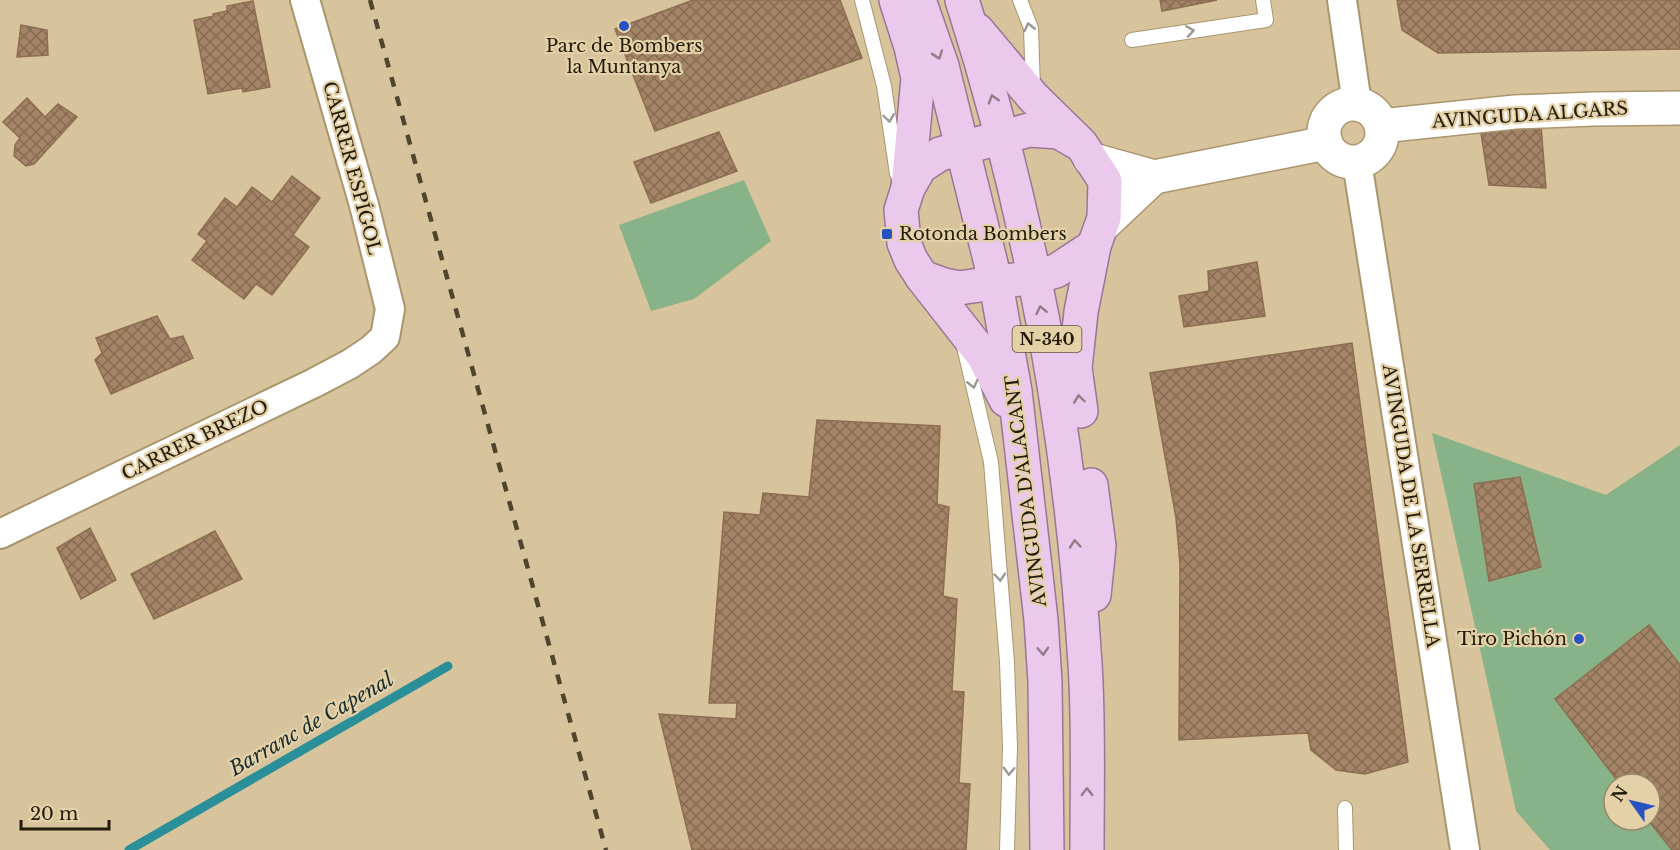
<svg xmlns="http://www.w3.org/2000/svg" width="1680" height="850" font-family="'Libre Baskerville',serif">
  <style>
    .pitch { fill: #88b288; fill-rule: evenodd }
    .lines { fill: none; stroke-linecap: round; stroke-linejoin: round }
    .stream { stroke: #2b8f99; stroke-width: 9 }
    .building { fill: url(#building-cross-hatch); stroke: #8d6e51; stroke-width: 1.5 }
    .service-casing { stroke: #a9966f; stroke-width: 16 }
    .minor-casing { stroke: #a9966f; stroke-width: 32 }
    .tertiary-casing { stroke: #a9966f; stroke-width: 36 }
    .primary-casing { stroke: #9c7595; stroke-width: 36 }
    .service { stroke: #fff; stroke-width: 14 }
    .minor { stroke: #fff; stroke-width: 28 }
    .tertiary { stroke: #fff; stroke-width: 33 }
    .primary { stroke: #ebc9ec; stroke-width: 33 }
    .rail { stroke: #4f452f; stroke-width: 4.5; stroke-dasharray: 10 10; stroke-linecap: butt }
    .oneway { stroke: #9c9891 }
    .oneway2 { stroke: #917b87 }
    .poi-dot { fill: #2952c1; stroke: #e5d1a8; stroke-width: 2 }
    .labels { text-anchor: middle; stroke-width: 4.5; stroke-linejoin: round; paint-order: stroke }
    .shield { fill: #e5d1a8; stroke: #5c523a; stroke-width: 1.5 }
    .shield-label { font-size: 16px; font-weight: bold; fill: #221b0b }
    .poi-label { font-size: 18px; fill: #221b0b; stroke: #e5d1a8 }
    .street-label { font-size: 18px; fill: #221b0b; stroke: #e5d1a8 }
    .water-label { font-size: 20px; font-style: italic; fill: #172d30; stroke: #e5d1a8 }
  </style>
  <defs>
    <pattern id="building-cross-hatch" width="8" height="8" patternUnits="userSpaceOnUse" patternTransform="scale(1.5)"><rect width="8" height="8" fill="#a48466"/><path d="M0 0l8 8M0 8l8-8" fill="none" stroke="#856b52"/></pattern>
  </defs>
  <rect width="100%" height="100%" fill="#d8c49c"/>
  <g class="pitch">
    <path d="M744,180L771,241L694,299L651,311L619,225Z"/>
    <path d="M1432,433L1606,495L1680,445V850H1550L1516,811ZM1614,784H1650V820H1614Z"/>
  </g>
  <g class="lines">
    <path class="stream" d="M129,850L448,666"/>
  </g>
  <g class="building">
    <path d="M693,0H840L862,58L655,131L615,29Z"/>
    <path d="M1160,0H1217L1162,11Z"/>
    <path d="M1397,0H1680V49L1438,53L1402,30Z"/>
    <path d="M253,1L270,87L243,92L242,88L208,94L194,20L214,16L213,14L227,11V6Z"/>
    <path d="M21,25L47,30L48,55L17,57Z"/>
    <path d="M27,98L45,117L58,104L77,117L34,164L26,166L14,156L15,145L20,138L3,122Z"/>
    <path d="M1541,126L1546,188L1489,185L1481,133Z"/>
    <path d="M719,132L737,171L651,203L634,162Z"/>
    <path d="M292,176L320,198L293,235L309,247L272,295L256,284L244,299L192,260L207,241L198,234L225,198L237,207L252,187L272,202Z"/>
    <path d="M1257,262L1265,316L1184,327L1179,296L1209,291L1208,271Z"/>
    <path d="M157,316L170,339L183,336L193,358L111,394L95,360L102,353L96,338Z"/>
    <path d="M1352,343L1408,762L1365,774L1336,770L1311,750L1308,733L1179,740L1180,564L1176,518L1150,373Z"/>
    <path d="M817,420L940,426L937,504L949,507L943,596L957,599L952,691L964,692L959,783L970,784L966,850H692L659,714L736,719L737,703H709L724,512L760,515L763,493L809,497Z"/>
    <path d="M1520,477L1541,567L1489,581L1474,484Z"/>
    <path d="M90,528L116,580L81,599L57,548Z"/>
    <path d="M215,531L242,579L154,619L131,574Z"/>
    <path d="M1649,625L1680,665V850H1672L1648,820H1650V784H1620L1555,699Z"/>
  </g>
  <g class="lines">
    <defs>
      <g id="service">
        <path d="M862,0L884,86L897,174"/>
        <path d="M1020,0L1031,28L1033,89"/>
        <path d="M1132,40L1266,20L1263,0"/>
        <path d="M964,347L991,462L1007,662L1010,747L1007,850"/>
        <path d="M1345,808L1346,850"/>
      </g>
      <g id="minor">
        <path d="M1342,0L1357,104"/>
        <path d="M1357,162L1465,850"/>
        <path d="M0,534L314,383L350,364L371,350L385,337L390,309L364,205L305,0"/>
      </g>
      <g id="tertiary">
        <circle cx="1353" cy="133" r="29"/>
        <path d="M1381,126L1515,112L1594,109L1680,108"/>
        <path d="M1090,159L1154,177L1326,143"/>
        <path d="M1101,227L1154,177"/>
      </g>
      <g id="primary">
        <path d="M896,0L911,47L918,78L908,188L901,210L904,243L911,260L922,277L983,355L1006,400"/>
        <path d="M919,0L942,66L996,284L1015,391L1041,620L1045,682L1047,850"/>
        <path d="M962,0C1031,215 1071,439 1085,664C1089,725 1087,788 1087,850"/>
        <path d="M977,30L1033,97L1081,144L1105,181L1104,218L1094,246L1081,312L1075,368L1081,411"/>
        <path d="M908,188L920,167L940,154L1029,130L1059,132L1076,142"/>
        <path d="M922,277L944,285L959,288L1034,277L1056,271L1094,246"/>
        <path d="M1091,485L1099,546L1094,595"/>
      </g>
    </defs>
    <use href="#service" class="service-casing"/>
    <use href="#minor" class="minor-casing"/>
    <use href="#tertiary" class="tertiary-casing"/>
    <use href="#primary" class="primary-casing"/>
    <use href="#service" class="service"/>
    <use href="#minor" class="minor"/>
    <use href="#tertiary" class="tertiary"/>
    <use href="#primary" class="primary"/>
    <path class="rail" d="M370,0L606,850"/>
  </g>
  <defs><path id="oneway-chevron" d="M-2-3.5L2.5 0L-2 3.5" fill="none" stroke-width="1.6" stroke-linecap="round" stroke-linejoin="round" transform="scale(1.5)"/></defs>
  <g class="oneway">
    <use href="#oneway-chevron" transform="translate(1029 27) rotate(-103)"/>
    <use href="#oneway-chevron" transform="translate(1190 31) rotate(-9)"/>
    <use href="#oneway-chevron" transform="translate(889 118) rotate(82)"/>
    <use href="#oneway-chevron" transform="translate(973 384) rotate(77)"/>
    <use href="#oneway-chevron" transform="translate(1000 577) rotate(85)"/>
    <use href="#oneway-chevron" transform="translate(1009 771) rotate(92)"/>
  </g>
  <g class="oneway2">
    <use href="#oneway-chevron" transform="translate(938 55) rotate(71)"/>
    <use href="#oneway-chevron" transform="translate(993 99) rotate(-107)"/>
    <use href="#oneway-chevron" transform="translate(1041 310) rotate(-102)"/>
    <use href="#oneway-chevron" transform="translate(1079 399) rotate(-98)"/>
    <use href="#oneway-chevron" transform="translate(1075 544) rotate(-95)"/>
    <use href="#oneway-chevron" transform="translate(1043 651) rotate(87)"/>
    <use href="#oneway-chevron" transform="translate(1087 792) rotate(-90)"/>
  </g>
  <g class="poi-dot">
    <circle cx="624" cy="26" r="6"/>
    <rect x="881" y="228" width="12" height="12" rx="3"/>
    <circle cx="1579" cy="639" r="6"/>
  </g>
  <g class="labels">
    <rect class="shield" x="1012.5" y="326" width="69" height="26" rx="4.5"/>
    <g class="shield-label">
      <text x="1047" y="345">N-340</text>
    </g>
    <g class="poi-label">
      <text x="624" y="52">Parc de Bombers<tspan x="624" dy="21">la Muntanya</tspan></text>
      <text x="899" y="240" text-anchor="start">Rotonda Bombers</text>
      <text x="1567" y="645" text-anchor="end">Tiro Pichón</text>
    </g>
    <g class="street-label">
      <text transform="translate(1530 115) rotate(-4)" y="6">AVINGUDA ALGARS</text>
      <text transform="translate(352 168) rotate(75)" y="6">CARRER ESPÍGOL</text>
      <text transform="translate(195 440) rotate(-26)" y="6">CARRER BREZO</text>
      <text transform="translate(1026 491) rotate(-97)" y="6">AVINGUDA D'ALACANT</text>
      <text transform="translate(1411 506) rotate(81)" y="6">AVINGUDA DE LA SERRELLA</text>
    </g>
    <g class="water-label">
      <text transform="translate(311 724) rotate(-30)" y="7">Barranc de Capenal</text>
    </g>
  </g>
  <g transform="translate(1632 802) rotate(304)"><circle r="28" fill="#e5d1a8" stroke="#978869" stroke-width="1.5"/>
  <path d="M0-4.5L10 22L0 15L-10 22Z" fill="#2952c1"/>
  <text y="-9" font-size="16" font-weight="bold" text-anchor="middle" fill="#221b0b">N</text>
  </g>
  <path d="M21 820v9h88v-9" fill="none" stroke="#221b0b" stroke-width="3"/>
  <text x="30" y="820" font-size="18" fill="#221b0b" stroke="#e5d1a8" stroke-width="4.5" paint-order="stroke">20 m</text>
</svg>
